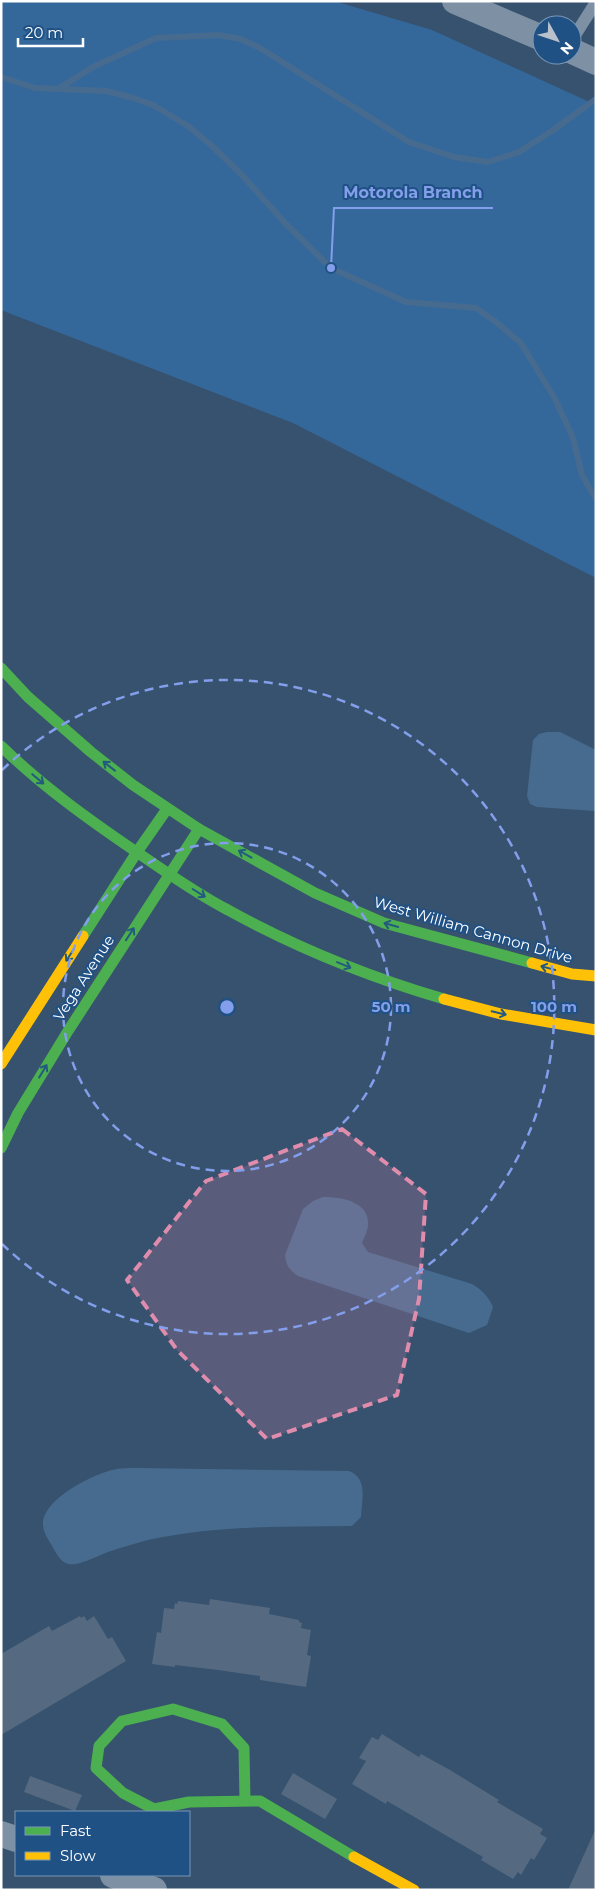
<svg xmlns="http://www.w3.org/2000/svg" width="597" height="1891" font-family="Montserrat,sans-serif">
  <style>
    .green { fill: #34689b }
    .water { fill: #476b8f }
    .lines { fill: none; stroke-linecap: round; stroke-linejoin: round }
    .stream { stroke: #476b8f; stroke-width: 6 }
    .building { fill: #556a80 }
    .lane { stroke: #7e90a4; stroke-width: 12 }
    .street { stroke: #7e90a4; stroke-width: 26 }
    .fast { stroke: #4caf50; stroke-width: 11 }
    .slow { stroke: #ffc107; stroke-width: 11 }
    .oneway { stroke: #245a80 }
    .marked { fill: #e08cad; fill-opacity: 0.2; stroke: #e08cad; stroke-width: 4; stroke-dasharray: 10 6; stroke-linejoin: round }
    .ring { fill: none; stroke: #839eea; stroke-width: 2.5; stroke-dasharray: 9 6 }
    .labels { text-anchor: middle; stroke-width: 4; stroke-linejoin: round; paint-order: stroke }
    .street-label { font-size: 15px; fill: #fff; stroke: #205185 }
    .centre { fill: #839eea; stroke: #205185; stroke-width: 2.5 }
    .ring-label { font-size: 15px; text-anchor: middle; font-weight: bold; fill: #839eea; stroke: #205185; stroke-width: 4; stroke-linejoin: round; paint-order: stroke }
    .leader { fill: none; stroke: #839eea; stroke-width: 2 }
    .callout-dot { fill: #839eea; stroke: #205185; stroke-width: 2 }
    .callout-label { font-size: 16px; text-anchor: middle; font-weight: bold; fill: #839eea; stroke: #205185; stroke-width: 4; stroke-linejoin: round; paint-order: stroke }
  </style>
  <rect width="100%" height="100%" fill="#37526e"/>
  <path class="green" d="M1,1H334L432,30L596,105V578L293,423L1,310Z"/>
  <g class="water">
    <path d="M547,732H560L596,750L595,811L537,807L530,804L527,796L533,740L539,734Z"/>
    <path d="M323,1197C340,1197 370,1201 368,1225C368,1230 364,1238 362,1243L368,1252L472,1284C482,1290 488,1296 493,1307L487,1325L469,1333L298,1276C290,1270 286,1266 285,1255L303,1209L313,1201Z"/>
    <path d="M138,1468L349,1471C368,1478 362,1500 361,1517L352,1526C284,1527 215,1525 148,1540C136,1543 123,1547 111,1551C101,1554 78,1567 68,1564C60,1562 55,1551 51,1544C47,1538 43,1531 43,1524C43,1499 92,1475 112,1470C120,1468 130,1468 138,1468Z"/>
  </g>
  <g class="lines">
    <g class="stream">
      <path d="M1,77L35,88L106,91L130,97L153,105L188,126L212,146L241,174L286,224L331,268L406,302L476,308L496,322L521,343L555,399L573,438L582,475L596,499"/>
      <path d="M58,89L93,67L156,38L218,35L241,39L260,48L409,142L454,157L488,162L519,152L552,131L596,99"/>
    </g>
  </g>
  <g class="building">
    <path d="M210,1599L270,1608L269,1614L299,1620V1622L302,1623L301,1628L311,1630L307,1655L311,1656L306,1687L260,1680V1676L218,1670L175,1665V1667L152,1664L157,1632L161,1633L164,1608L174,1609L175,1603L177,1604L178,1601L209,1605Z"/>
    <path d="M80,1616L81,1618L84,1616L87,1621L94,1616L108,1639L112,1637L126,1661L1,1735V1654L49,1626L52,1631Z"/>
    <path d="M382,1734L419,1757L421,1754L450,1770L499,1800L497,1802L543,1829L540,1834L547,1838L534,1860L531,1858L521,1875L518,1872L513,1879L481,1860L483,1857L387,1801L386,1804L352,1784L366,1761L359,1758L372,1737L378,1740Z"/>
    <path d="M293,1773L337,1799L325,1819L281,1794Z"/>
    <path d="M30,1776L82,1795L75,1811L24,1792Z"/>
    <path d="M596,1828V1890H568Z"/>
  </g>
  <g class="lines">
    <path class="lane" d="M572,40L596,2"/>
    <g class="street">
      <path d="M455,1L542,38"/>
      <path d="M572,51L596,62"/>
      <path d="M1,1834L16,1839"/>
      <path d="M113,1875L154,1890"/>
    </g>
    <g class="fast">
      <path d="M1,668L28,697L91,752L133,785L199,829L315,893L384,923L532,963"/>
      <path d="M1,746C42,786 88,819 135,851C165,871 195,893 228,910C297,948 369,977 444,999"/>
      <path d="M83,936L137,852L167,809"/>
      <path d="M1,1148L18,1113L68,1031L199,829"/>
      <path d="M245,1801L244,1748L222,1724L173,1709L122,1721L99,1746L96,1768L123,1793L154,1809L189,1802L260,1801L354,1857"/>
    </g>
    <g class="slow">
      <path d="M532,963L572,974L596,976"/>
      <path d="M444,999L501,1014L596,1030"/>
      <path d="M1,1064L83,936"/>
      <path d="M354,1857L414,1890"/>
    </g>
  </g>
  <defs><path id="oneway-shaft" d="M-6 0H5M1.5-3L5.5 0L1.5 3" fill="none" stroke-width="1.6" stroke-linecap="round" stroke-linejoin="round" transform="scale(1.25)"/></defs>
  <g class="oneway">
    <use href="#oneway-shaft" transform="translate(109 766) rotate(-142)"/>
    <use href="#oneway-shaft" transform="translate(38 779) rotate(40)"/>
    <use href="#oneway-shaft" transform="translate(245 854) rotate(-151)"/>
    <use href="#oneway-shaft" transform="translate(199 893) rotate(32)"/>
    <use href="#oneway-shaft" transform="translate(391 925) rotate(-164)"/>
    <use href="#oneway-shaft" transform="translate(130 934) rotate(-57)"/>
    <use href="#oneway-shaft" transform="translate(70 955) rotate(123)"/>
    <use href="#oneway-shaft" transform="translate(344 965) rotate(23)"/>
    <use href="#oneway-shaft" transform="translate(548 968) rotate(-165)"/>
    <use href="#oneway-shaft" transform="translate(499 1013) rotate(13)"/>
    <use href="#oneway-shaft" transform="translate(43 1071) rotate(-59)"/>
  </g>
  <path class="marked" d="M342,1129L426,1194L419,1299L397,1395L267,1439L177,1350L127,1280L206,1181Z"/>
  <g class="ring">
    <circle cx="227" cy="1007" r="164"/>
    <path d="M2 770A327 327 0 1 1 2 1244"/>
  </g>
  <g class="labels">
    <g class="street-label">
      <text transform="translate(473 930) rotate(16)" y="5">West William Cannon Drive</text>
      <text transform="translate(84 978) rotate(-57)" y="5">Vega Avenue</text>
    </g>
  </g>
  <circle cx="227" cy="1007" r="8" class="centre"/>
  <g class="ring-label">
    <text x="391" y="1012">50 m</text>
    <text x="554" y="1012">100 m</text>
  </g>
  <path class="leader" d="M331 268L334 208H493"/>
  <circle class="callout-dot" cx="331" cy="268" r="5"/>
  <g class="callout-label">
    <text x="413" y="198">Motorola Branch</text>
  </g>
  <rect width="597" height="1891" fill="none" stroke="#ffffff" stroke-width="5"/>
  <rect x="15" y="1811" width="175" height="65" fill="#205185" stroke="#7997b6"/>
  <rect x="25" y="1827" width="25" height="8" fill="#4caf50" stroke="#7997b6"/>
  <text x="60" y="1836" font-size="15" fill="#ffffff">Fast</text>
  <rect x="25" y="1852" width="25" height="8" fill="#ffc107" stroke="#7997b6"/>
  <text x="60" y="1861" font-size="15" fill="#ffffff">Slow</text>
  <g transform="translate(557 40) rotate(130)"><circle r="24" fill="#205185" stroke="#7997b6"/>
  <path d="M0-4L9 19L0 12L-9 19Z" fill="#b9c2cc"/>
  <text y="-8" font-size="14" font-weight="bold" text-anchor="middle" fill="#ffffff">N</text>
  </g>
  <path d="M18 38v8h65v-8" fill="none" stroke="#ffffff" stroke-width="2.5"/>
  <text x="25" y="38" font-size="15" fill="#ffffff" stroke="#205185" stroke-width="4" paint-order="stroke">20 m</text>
</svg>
